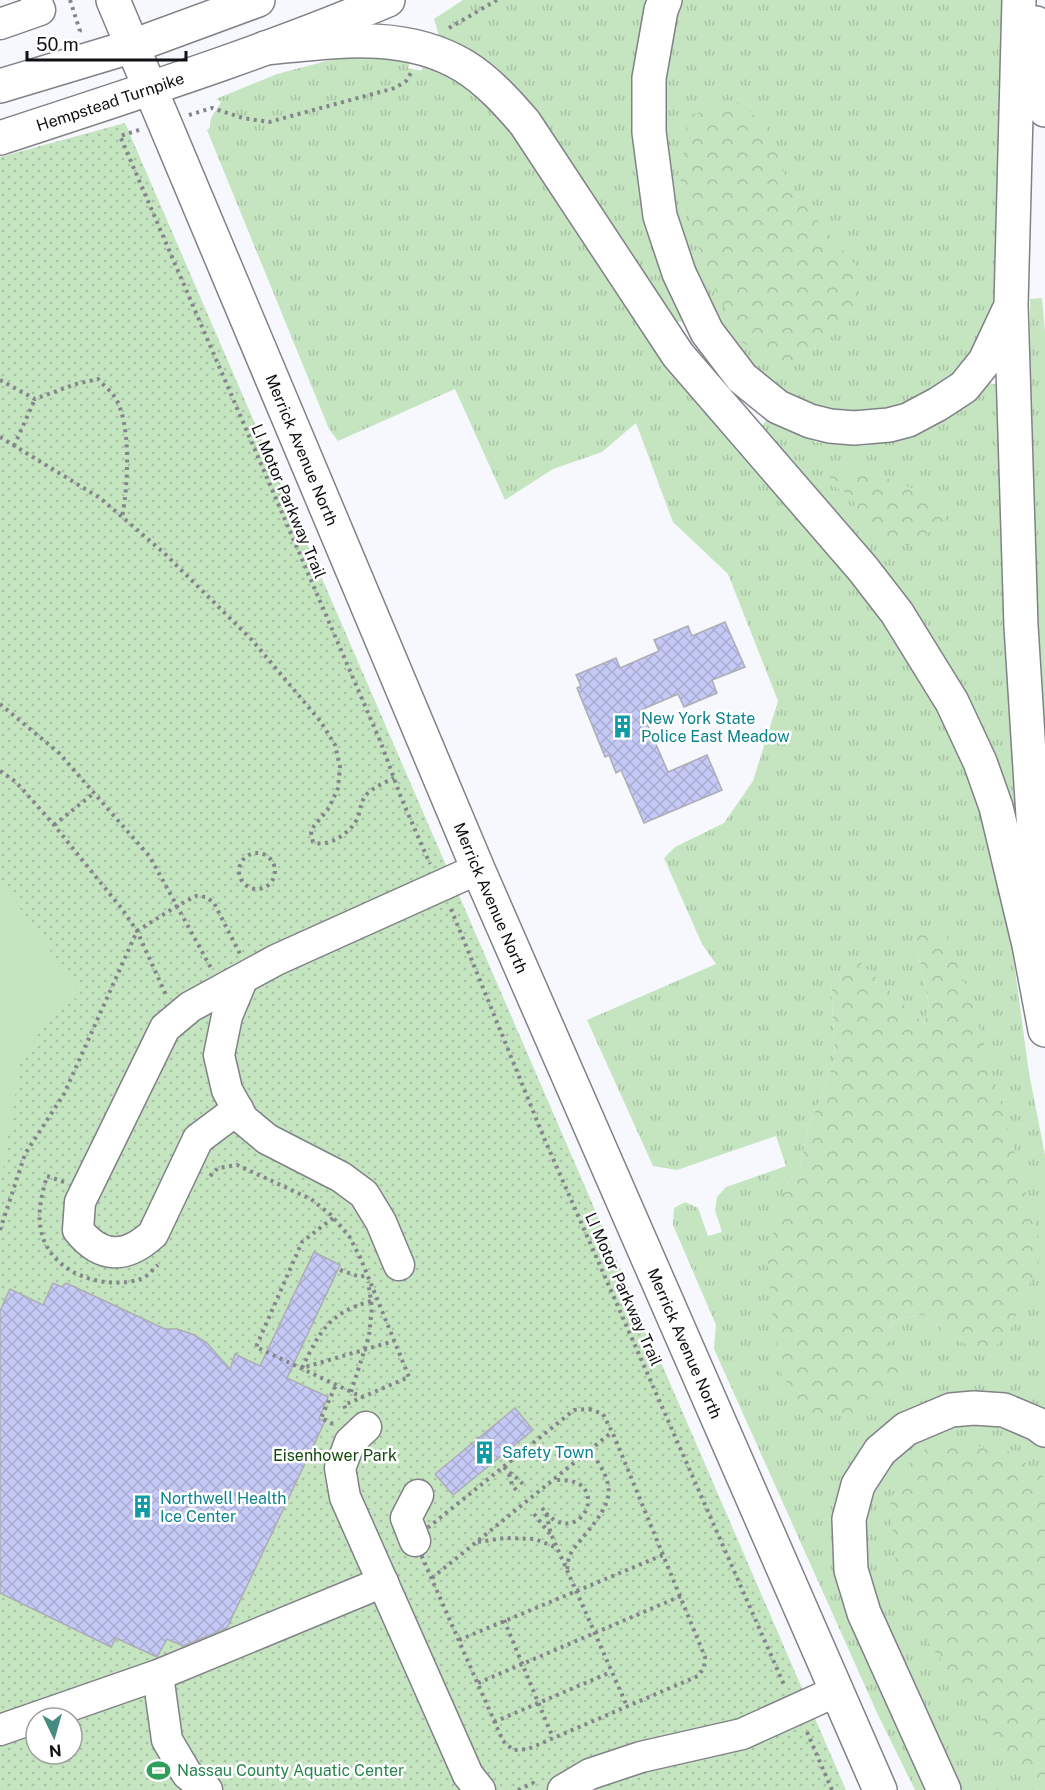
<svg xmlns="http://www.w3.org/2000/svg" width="1045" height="1790" font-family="'Public Sans',sans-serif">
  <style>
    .grass { fill: url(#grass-tufts); fill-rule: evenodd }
    .forest { fill: url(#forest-crowns) }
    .park { fill: url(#park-dots); fill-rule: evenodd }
    .pitch { fill: #c5e4c0 }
    .building { fill: url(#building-cross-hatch); stroke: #adadb4; stroke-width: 1.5 }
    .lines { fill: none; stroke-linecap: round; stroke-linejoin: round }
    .minor-casing { stroke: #818288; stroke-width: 33 }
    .major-casing { stroke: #818288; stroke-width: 36 }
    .highway-casing { stroke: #818288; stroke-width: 36 }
    .path { stroke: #85868b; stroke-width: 4; stroke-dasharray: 3 4.5; stroke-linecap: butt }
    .minor { stroke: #fff; stroke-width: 30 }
    .major { stroke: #fff; stroke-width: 33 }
    .highway { stroke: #fff; stroke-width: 33 }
    .labels { text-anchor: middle; stroke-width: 5; stroke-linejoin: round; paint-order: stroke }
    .street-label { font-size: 16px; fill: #0f1012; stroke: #fff }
    .culture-label { font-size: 16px; fill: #0d838f; stroke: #fff; text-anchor: start }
    .park-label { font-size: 16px; fill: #134a0d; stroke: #fff }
    .leisure-label { font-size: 16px; fill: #27864d; stroke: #fff; text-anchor: start }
  </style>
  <defs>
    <pattern id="grass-tufts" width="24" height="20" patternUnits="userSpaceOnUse" patternTransform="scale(1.5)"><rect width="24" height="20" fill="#c5e4c0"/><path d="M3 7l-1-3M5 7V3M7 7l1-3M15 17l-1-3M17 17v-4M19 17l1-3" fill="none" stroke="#a8c3a4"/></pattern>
    <pattern id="forest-crowns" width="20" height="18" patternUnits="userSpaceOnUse" patternTransform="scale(1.5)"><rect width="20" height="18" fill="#c5e4c0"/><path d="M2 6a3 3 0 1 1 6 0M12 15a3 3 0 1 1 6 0" fill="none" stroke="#a8c3a4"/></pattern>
    <pattern id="park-dots" width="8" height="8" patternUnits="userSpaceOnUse" patternTransform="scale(1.5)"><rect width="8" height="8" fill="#c5e4c0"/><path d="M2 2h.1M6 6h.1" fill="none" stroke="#a8c3a4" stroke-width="1.8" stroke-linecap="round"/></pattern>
    <pattern id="building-cross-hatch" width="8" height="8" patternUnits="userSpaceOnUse" patternTransform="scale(1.5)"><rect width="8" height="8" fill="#c5c9f5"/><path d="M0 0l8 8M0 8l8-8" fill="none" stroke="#a8acd1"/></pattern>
  </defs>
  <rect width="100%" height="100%" fill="#f7f8fe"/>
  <g class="grass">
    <path d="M463,0H651L667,283L683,322L666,320L440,39L434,19Z"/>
    <path d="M678,0H1003L1004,256L991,320L957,375L912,406L862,417L817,413L764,384L712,314L669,198L661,126L663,62Z"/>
    <path d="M381,55L411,60L408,68L421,71L425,64L471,90L504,121L868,597L923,682L967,766L996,857L1013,955L1029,1073L1045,1155V1416L967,1395L838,1508L930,1790H915L878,1715L714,1349L716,1325L673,1225L674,1208L685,1202L698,1208L708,1236L722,1232L715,1210L717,1197L726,1187L786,1166L776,1136L677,1170L653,1166L587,1020L716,964L702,944L664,858L675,847L724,823L753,781L778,701L728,574L673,522L636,423L602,452L553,469L505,500L455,389L338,441L329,429L207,130L210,128C209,116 216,112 221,102L216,99L277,74L334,59ZM914,934L1008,1336L955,1340L925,1314L891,1321L889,1348L784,1189L800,1165L808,1130L835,1060L831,982L857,960L924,1024L929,1004Z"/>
    <path d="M1042,298L1045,332V783L1031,538L1030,299Z"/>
    <path d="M988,383L999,385L1020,813L1009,816L760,430L766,420L816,442L862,446L904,439L950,417Z"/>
    <path d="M951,1425L1006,1426L1045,1445V1790H956L870,1599L861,1547L870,1494L903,1448Z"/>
  </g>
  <g class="forest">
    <path d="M736,101L771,128L788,186L859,269L852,318L829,339L792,367L743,343L705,270L680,186L688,116Z"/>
    <path d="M862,469L940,499L946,518L925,536L908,545L889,542L865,525L851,496L834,486L827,470Z"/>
    <path d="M944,929L972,1002L1043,1252L1008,1336L994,1347L969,1345L955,1340L925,1314L891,1321L889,1348L903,1383L864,1411L811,1419L781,1373L773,1320L767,1258L784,1189L800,1165L808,1130L835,1060L831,982L857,959L924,1024L929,1004L914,934Z"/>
    <path d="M956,1442L1011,1452L1045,1478V1790H1033L921,1632L896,1561L890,1501L912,1458L928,1447Z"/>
  </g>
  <path class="park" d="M125,123L846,1790H0V157ZM36,1718H72V1754H36Z"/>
  <path class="pitch" d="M0,880L81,994L46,1023L21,1060L3,1169L0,1175Z"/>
  <g class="building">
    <path d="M725,622L745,667L712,680L717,693L684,707L678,694L641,710L668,772L707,755L722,790L644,823L621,770L616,773L609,755L605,757L577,688L581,686L576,675L616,658L620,668L659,651L654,640L688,626L692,636Z"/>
    <path d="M314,1252L340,1265L287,1378L328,1397L319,1419L325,1421L227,1628L183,1646L167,1639L157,1657L116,1638L111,1647L0,1593V1311L10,1289L43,1305L53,1283L62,1287L66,1283L165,1329H177L192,1334L206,1342L230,1369L235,1354L260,1366Z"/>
    <path d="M515,1408L533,1430L453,1495L435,1474Z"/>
  </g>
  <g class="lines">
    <defs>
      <g id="minor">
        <path d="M0,24L40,10L36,0"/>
        <path d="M242,980L227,1016L219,1055L227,1090L243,1119L267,1139L341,1177L364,1194L381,1222L399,1265"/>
        <path d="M238,1109L198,1139L153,1234C126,1259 101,1259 78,1230L80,1202L165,1028L190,1007L276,960L478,869"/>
        <path d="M366,1427L350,1442L340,1468L345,1497L468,1775L480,1790"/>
        <path d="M415,1541L406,1518L418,1495"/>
        <path d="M158,1675L167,1740L187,1774L207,1790"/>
        <path d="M0,1730L158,1675L383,1582"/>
        <path d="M563,1790L590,1774L641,1757L742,1734L837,1691"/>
      </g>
      <g id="major">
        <path id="s1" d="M113,0L478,869L880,1790"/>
        <path d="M0,86L133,46L258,0"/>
        <path id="s2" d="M0,138C130,95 261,54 388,0"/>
      </g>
      <g id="highway">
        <path d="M665,0L661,10L649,78V132L660,216L679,273L707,332L742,378L778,407L810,421L830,426L854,428L889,425L908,420L938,404L964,387L985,361L1008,312"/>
        <path d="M1019,0L1011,305L1021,626L1040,927"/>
        <path d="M1036,23L1045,110"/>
        <path d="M265,48C332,42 402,29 464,66C488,81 507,102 525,123L678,355L863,569L897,613L952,702L980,762L996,807L1029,945L1045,1030"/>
        <path d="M944,1790L864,1613L851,1570L849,1519L858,1485L880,1451L906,1429L951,1410L974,1408L1004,1410L1037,1424L1045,1430"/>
      </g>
    </defs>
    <use href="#minor" class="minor-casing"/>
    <use href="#major" class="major-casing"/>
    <use href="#highway" class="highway-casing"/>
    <g class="path">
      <path d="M70,0L80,31L77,34"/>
      <path d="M449,28L497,0"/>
      <path d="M189,115L212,108L243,118L269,122L395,88L406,81L411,73"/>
      <path d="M139,130L120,136L381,743L402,800L430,864"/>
      <path d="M0,380L35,399L76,384L98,379C103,385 110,390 114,396C132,421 128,488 122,517"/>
      <path d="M0,437L100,498L163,552L252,640L321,722L335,745L340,767L338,788L329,808L314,826L311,832L313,842C328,849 353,831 358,817C361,807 361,799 369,792C376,786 386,782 394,778"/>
      <path d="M14,446L35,399"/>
      <path d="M0,704L59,753L150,857L211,968"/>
      <path d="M0,771L16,782L54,825L122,909L137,931L166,995"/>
      <path d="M54,825L94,793"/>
      <circle cx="257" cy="871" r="18"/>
      <path d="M451,909L544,1138L785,1687"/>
      <path d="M210,1176L218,1168L237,1165L311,1199L331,1215L349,1236L360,1257L409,1377L344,1405L347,1413"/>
      <path d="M64,1182L47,1176C42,1194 37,1212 41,1230C49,1273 103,1291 141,1279C147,1277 153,1269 158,1265"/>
      <path d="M333,1218L302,1242L256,1347L362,1397"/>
      <path d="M0,1230L25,1154L64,1094L137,931L177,906L196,896L206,897L214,903L240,954"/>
      <path d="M340,1270L360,1277L367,1275"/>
      <path d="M371,1301C329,1313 320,1331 302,1368L394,1341"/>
      <path d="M351,1392L369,1336L372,1307L368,1282"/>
      <path d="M589,1409L603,1414L614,1436L705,1657L704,1668L698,1676L528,1749L513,1750L503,1741L415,1541L420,1534L574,1410Z"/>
      <path d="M333,1424L321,1418L336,1385"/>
      <path d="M504,1467C511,1475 519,1478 525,1487"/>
      <path d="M509,1474L512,1485L517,1491"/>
      <path d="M542,1508L546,1513L551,1534L627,1706"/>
      <path d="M546,1513C572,1541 600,1506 583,1487C576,1480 564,1480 555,1480"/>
      <path d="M534,1514L550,1534"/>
      <path d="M478,1542L505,1538L535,1539L557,1548"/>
      <path d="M567,1569C568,1564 568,1559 570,1555C573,1548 580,1542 584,1536C613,1501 618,1488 590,1451"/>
      <path d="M432,1578L612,1432"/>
      <path d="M504,1620L553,1738"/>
      <path d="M459,1640L663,1555"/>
      <path d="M478,1683L681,1596"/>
      <path d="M494,1722L611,1672"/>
      <path d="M807,1732L832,1790"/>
      <path d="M518,1790L533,1783L536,1786"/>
    </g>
    <use href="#minor" class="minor"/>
    <use href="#major" class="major"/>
    <use href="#highway" class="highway"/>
  </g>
  <defs>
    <symbol id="building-bare" viewBox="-9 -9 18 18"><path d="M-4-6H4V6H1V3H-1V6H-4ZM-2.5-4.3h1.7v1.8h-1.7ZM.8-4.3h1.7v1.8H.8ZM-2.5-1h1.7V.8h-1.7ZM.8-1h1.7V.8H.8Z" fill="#0f9aa8" stroke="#fff" stroke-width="2.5" paint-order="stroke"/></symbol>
    <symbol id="stadium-bare" viewBox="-9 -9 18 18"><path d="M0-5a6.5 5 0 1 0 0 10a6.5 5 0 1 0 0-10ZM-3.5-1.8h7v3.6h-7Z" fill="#2e9e5b" stroke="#fff" stroke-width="2.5" paint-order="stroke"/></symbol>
  </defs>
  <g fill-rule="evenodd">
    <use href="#building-bare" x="606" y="710" width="33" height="33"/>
    <use href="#building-bare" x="468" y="1436" width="33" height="33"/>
    <use href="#building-bare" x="126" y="1490" width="33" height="33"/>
    <use href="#stadium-bare" x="142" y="1754" width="33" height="33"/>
  </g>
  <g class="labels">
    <g class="street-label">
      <text dy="6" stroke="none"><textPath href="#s2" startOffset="116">Hempstead Turnpike</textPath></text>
      <text dy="6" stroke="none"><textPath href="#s1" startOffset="488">Merrick Avenue North</textPath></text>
      <text transform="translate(289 501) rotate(67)" y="6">LI Motor Parkway Trail</text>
      <text dy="6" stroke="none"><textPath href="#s1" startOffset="974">Merrick Avenue North</textPath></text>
      <text transform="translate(624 1289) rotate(66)" y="6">LI Motor Parkway Trail</text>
      <text dy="6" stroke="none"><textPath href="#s1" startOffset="1460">Merrick Avenue North</textPath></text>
    </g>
    <g class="culture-label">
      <text x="641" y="724">New York State<tspan x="641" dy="18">Police East Meadow</tspan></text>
      <text x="502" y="1458">Safety Town</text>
      <text x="160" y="1504">Northwell Health<tspan x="160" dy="18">Ice Center</tspan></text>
    </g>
    <g class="park-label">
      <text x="335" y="1461">Eisenhower Park</text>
    </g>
    <g class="leisure-label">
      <text x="177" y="1776">Nassau County Aquatic Center</text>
    </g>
  </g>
  <g transform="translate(54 1736) rotate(175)"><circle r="28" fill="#ffffff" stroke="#9f9fa0" stroke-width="1.5"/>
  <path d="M0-4.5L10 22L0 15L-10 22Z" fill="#458b81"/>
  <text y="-9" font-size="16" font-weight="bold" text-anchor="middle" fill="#0f1012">N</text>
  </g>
  <path d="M27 51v9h159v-9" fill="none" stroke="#0f1012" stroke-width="3"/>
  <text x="36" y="51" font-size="18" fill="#0f1012" stroke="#ffffff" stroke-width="4.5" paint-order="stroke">50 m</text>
</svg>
